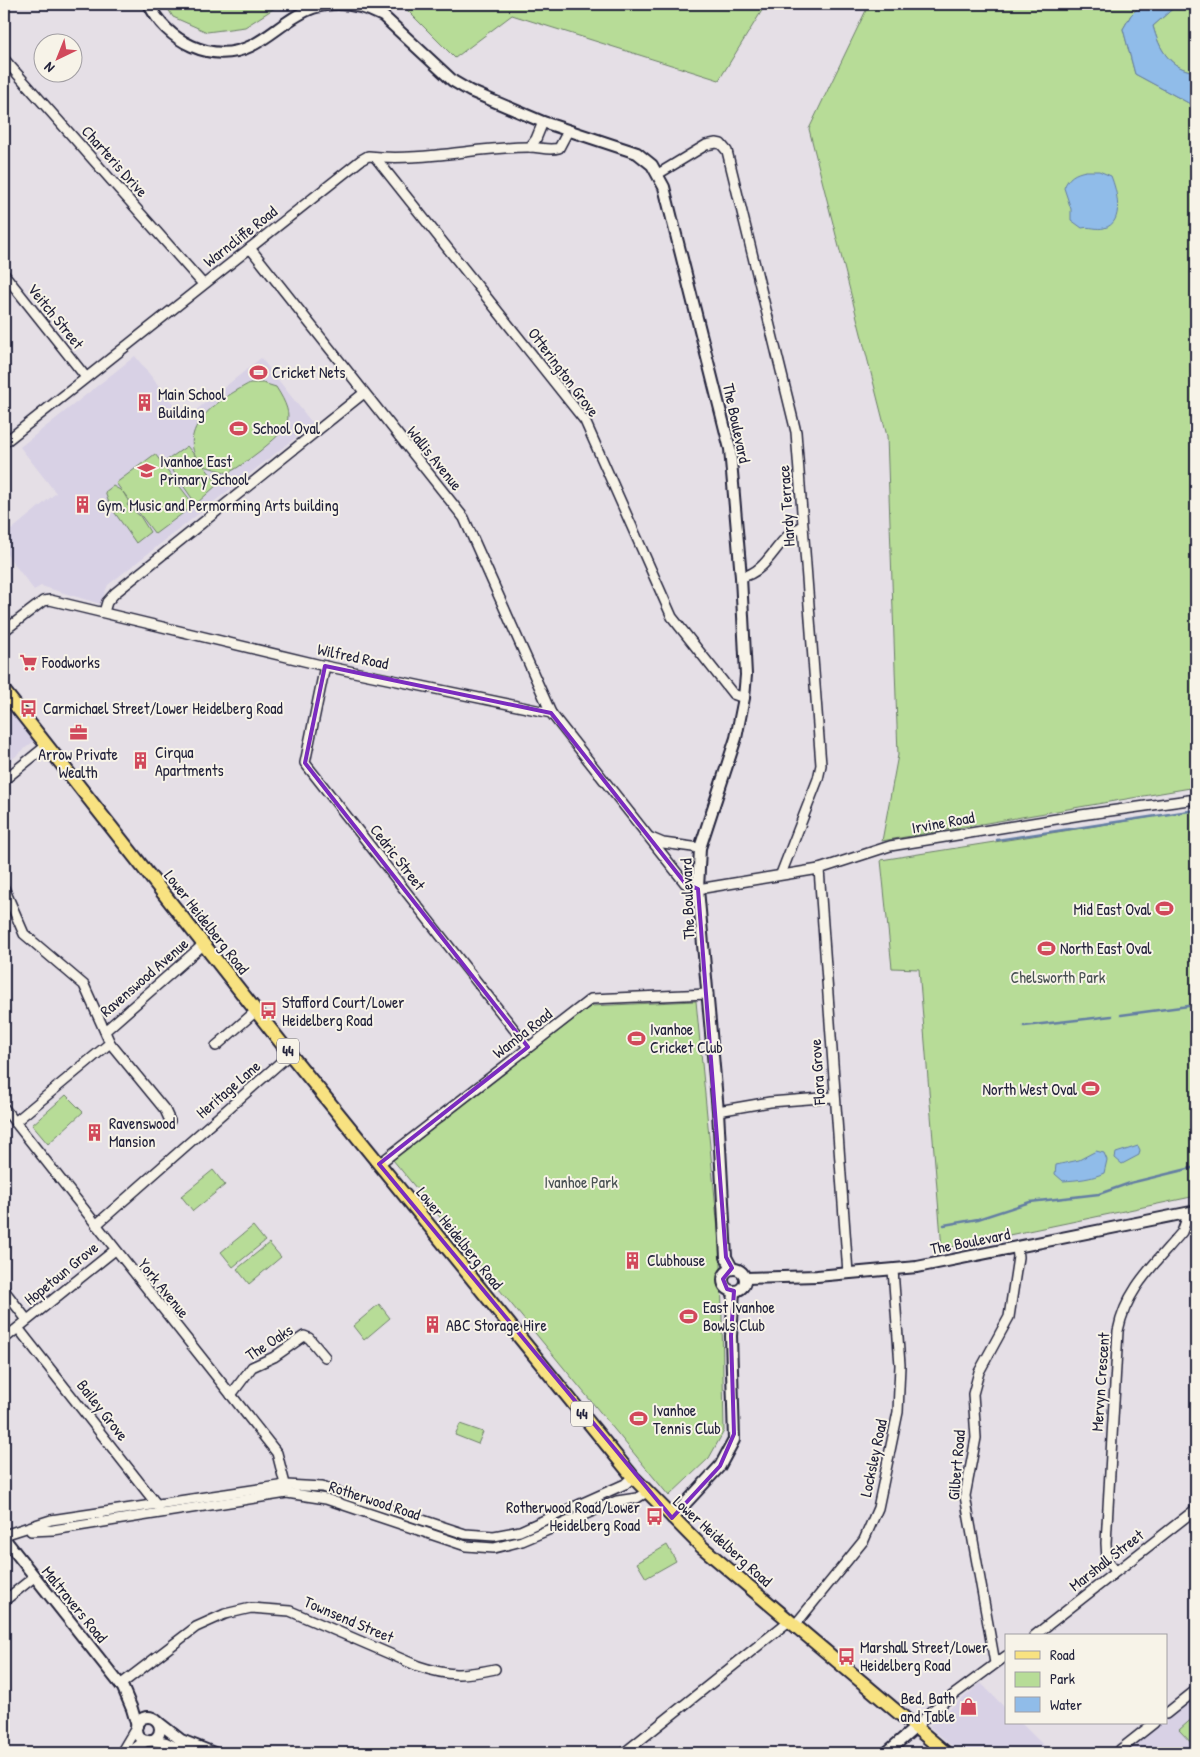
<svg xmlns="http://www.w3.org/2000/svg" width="1200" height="1757" font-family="'Patrick Hand',sans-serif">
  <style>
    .built { fill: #d8d1e5 }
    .green { fill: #b7dc97; stroke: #6c7f69 }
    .water { fill: #90bce9; stroke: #647ea3 }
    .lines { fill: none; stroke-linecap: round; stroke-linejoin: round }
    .stream { stroke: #647ea3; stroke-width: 2.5 }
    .minor-casing { stroke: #22223b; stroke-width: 12 }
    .tertiary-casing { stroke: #22223b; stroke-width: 14 }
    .primary-casing { stroke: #22223b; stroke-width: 16 }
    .minor { stroke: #f7f3e8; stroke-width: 9 }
    .tertiary { stroke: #f7f3e8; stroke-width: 10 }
    .primary { stroke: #f8e281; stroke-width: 12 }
    .marked { fill: none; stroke: #7b2cbf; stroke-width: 4; stroke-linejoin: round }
    .labels { text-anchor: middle; stroke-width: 4; stroke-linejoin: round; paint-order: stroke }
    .shield { fill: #f7f3e8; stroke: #62616f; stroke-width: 1 }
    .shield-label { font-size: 15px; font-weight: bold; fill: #22223b }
    .street-label { font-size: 16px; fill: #22223b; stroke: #f7f3e8 }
    .poi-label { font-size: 16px; fill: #22223b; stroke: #f7f3e8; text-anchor: start }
    .park-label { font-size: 16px; fill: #475052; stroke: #f7f3e8 }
  </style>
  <rect width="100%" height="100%" fill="#e5dfe6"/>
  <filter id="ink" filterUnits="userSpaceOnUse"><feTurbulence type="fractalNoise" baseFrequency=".02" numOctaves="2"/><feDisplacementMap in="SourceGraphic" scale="10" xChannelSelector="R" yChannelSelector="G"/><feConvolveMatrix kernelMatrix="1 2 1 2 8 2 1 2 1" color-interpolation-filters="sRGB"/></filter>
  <g filter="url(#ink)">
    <g class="built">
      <path d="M135,356L185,419L261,358L313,424L108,585L100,604L41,586L34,590L4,551V536L56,493L20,447Z"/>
      <path d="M4,705L34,741L4,766Z"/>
      <path d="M981,1683L1006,1709V1723H1021L1051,1753H960L929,1726Z"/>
      <path d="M1196,1695V1753H1122L1160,1723H1166V1718Z"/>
    </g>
    <g class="green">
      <path d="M165,4H281L245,27L207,32L173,17Z"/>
      <path d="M401,4H766L719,80L512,15L455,58Z"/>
      <path d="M869,4H1142L1131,15L1123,29L1135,74L1196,107V787L882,841L898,755L887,436L809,129Z"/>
      <path d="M1178,4H1196V72C1170,69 1159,49 1153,26Z"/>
      <path d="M250,383H263L276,387C298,421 288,428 260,451C249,459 240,467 228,473L204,466L218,484L196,504L166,461L187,446L196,457C179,423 224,397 250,383Z"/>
      <path d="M155,454L194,505L155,534L123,492L129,502L127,505L140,516L150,532L136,543L110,506L105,492L113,486L122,491L116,483Z"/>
      <path d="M1196,810V1196L942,1249L919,969L892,968L881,860Z"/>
      <path d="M696,1001L721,1261L724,1431L709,1458L669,1496L393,1160L591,1006Z"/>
      <path d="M66,1095L83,1112L48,1144L32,1125Z"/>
      <path d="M213,1170L225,1185L193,1211L181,1196Z"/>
      <path d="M253,1226L265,1241L233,1267L221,1252Z"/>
      <path d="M269,1243L281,1257L249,1284L237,1269Z"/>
      <path d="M379,1304L390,1318L364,1340L353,1326Z"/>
      <path d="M460,1424L483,1432L478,1444L455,1435Z"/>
      <path d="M667,1545L676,1561L646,1578L637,1563Z"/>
      <path d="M1196,1715V1748L1179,1730Z"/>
    </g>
    <g class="water">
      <path d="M1142,4H1178L1153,26C1159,49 1170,69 1196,72V107L1135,74L1123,29L1131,15Z"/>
      <path d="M1086,171H1099L1111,176C1117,191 1125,223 1104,228C1097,230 1090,226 1082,228L1071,220V209L1064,188C1068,177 1075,173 1086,171Z"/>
      <path d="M1138,1146L1140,1150L1139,1155L1122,1164L1115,1158L1116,1153Z"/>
      <path d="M1096,1151L1104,1153L1107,1160L1104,1173C1091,1179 1078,1180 1063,1181L1055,1174L1056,1165L1079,1160Z"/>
    </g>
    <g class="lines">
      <g class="stream">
        <path d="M997,840L1196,810"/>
        <path d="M1121,1015L1196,1005"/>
        <path d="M1024,1026L1112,1016"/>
        <path d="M944,1225L978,1219L1030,1202L1099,1194L1130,1183L1196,1167"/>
      </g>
      <defs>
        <g id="minor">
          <path d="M4,59L203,284"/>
          <path d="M530,147L536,139L543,122"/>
          <path d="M375,157L585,421L672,617L733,694L744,698"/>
          <path d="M658,174L706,145L716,143L721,144L727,151L796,432L821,765L818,779L781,874"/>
          <path d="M250,248L464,518L551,713"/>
          <path d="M4,274L85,376"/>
          <path d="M4,443L361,160L368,156C422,162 476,147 529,147C540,147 548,151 559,148L568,131"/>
          <path d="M741,577C770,572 777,535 802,527"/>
          <path d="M104,612L107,602L115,593L364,393"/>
          <path d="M4,631L43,601L50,600L325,666L551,713L685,883L698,889L819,869L890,846L1081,815L1196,799"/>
          <path d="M325,666L305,763L528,1047"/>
          <path d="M4,780L46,746"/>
          <path d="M651,838L663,843L700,848"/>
          <path d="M819,869L848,1273"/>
          <path d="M4,888L24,934L84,985L110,1043L165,1110L170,1121"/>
          <path d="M105,1031L204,944"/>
          <path d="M216,1046L256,1011"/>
          <path d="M4,1108L277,1453L286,1488"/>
          <path d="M718,1111L770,1102L834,1097"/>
          <path d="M15,1122L110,1043"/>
          <path d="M379,1164L591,999L708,994"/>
          <path d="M96,1225L290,1054"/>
          <path d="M4,1290L27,1320"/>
          <path d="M18,1328L158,1506"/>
          <path d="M4,1339L115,1250"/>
          <path d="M231,1395L252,1367L274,1357L304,1336L309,1338L325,1357"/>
          <path d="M31,1531L53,1530L287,1493L326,1499L466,1546L494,1548L522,1541L617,1501L637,1498L647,1492"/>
          <path d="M4,1535L51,1520L286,1485L322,1487L465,1534L494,1536L520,1531L625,1484L633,1477"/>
          <path d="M1115,1571L1107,1560L1106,1543L1118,1331C1126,1289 1155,1264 1182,1232L1186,1221V1213"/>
          <path d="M4,1601L34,1577"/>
          <path d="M795,1625L864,1540L878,1508L898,1412L900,1365L893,1270"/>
          <path d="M1034,1636L1196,1509"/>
          <path d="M995,1663L965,1496L976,1438L973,1394L979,1372L1009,1317L1018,1257L1017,1247"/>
          <path d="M120,1685L196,1627L225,1614L251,1608L290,1611L418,1666C448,1676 463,1676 495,1669"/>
          <path d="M1166,1714L1196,1690"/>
          <path d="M916,1727L933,1710L1006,1656"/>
          <path d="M121,1753L137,1726"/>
          <path d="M125,1753L149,1740"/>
          <path d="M624,1753L789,1621"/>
          <path d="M1116,1753L1154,1723"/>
        </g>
        <g id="tertiary">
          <path d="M149,4C166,41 212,65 251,46C272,36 290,16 313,8C337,0 362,5 383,16L453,81L470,91L543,122L637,153L652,165L664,187L730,449L741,577L746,675L744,698L736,738L700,848L698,889L718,1111L726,1257L732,1268"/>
          <circle cx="734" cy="1280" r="11"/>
          <path d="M746,1278L817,1276L917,1267L1196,1211"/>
          <path d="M672,1518L720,1466L734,1440L731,1336L734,1291"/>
          <path d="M4,1538L123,1688L132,1709L137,1726"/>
          <circle cx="148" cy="1729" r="12"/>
          <path d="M158,1722L181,1740L214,1753"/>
          <path d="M151,1740L166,1743L188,1753"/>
          <path d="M886,1753L916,1727"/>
        </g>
        <path id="primary" d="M4,691L290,1054L633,1477L702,1547L946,1753"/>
      </defs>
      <use href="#minor" class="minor-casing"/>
      <use href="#tertiary" class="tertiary-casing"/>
      <use href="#primary" class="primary-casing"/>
      <use href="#minor" class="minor"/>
      <use href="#tertiary" class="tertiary"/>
      <use href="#primary" class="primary"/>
    </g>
  </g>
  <path class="marked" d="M325,666L551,713L685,883L698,889L726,1257L732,1268L723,1279L727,1289L734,1291L731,1336L734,1434L720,1466L672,1518L379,1164L528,1047L305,763Z"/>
  <defs>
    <symbol id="stadium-bare" viewBox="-9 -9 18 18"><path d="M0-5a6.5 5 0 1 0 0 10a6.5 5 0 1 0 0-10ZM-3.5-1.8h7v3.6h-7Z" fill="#d1495b" stroke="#f7f3e8" stroke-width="2.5" paint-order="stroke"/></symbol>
    <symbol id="building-bare" viewBox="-9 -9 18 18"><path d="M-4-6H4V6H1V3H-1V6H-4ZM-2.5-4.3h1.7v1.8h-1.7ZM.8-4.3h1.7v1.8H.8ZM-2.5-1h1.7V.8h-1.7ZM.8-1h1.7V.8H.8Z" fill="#d1495b" stroke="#f7f3e8" stroke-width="2.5" paint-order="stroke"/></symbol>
    <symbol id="school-bare" viewBox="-9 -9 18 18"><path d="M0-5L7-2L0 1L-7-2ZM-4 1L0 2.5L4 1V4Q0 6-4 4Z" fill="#d1495b" stroke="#f7f3e8" stroke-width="2.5" paint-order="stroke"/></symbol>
    <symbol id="supermarket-bare" viewBox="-9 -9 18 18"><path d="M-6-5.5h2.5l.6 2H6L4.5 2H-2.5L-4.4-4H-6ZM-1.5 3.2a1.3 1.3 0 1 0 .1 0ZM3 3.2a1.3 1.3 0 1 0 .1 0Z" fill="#d1495b" stroke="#f7f3e8" stroke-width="2.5" paint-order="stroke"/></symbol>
    <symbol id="bus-bare" viewBox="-9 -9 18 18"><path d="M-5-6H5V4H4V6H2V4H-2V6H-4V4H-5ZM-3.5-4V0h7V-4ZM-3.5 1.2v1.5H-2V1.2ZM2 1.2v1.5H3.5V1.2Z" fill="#d1495b" stroke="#f7f3e8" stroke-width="2.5" paint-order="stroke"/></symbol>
    <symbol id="office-bare" viewBox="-9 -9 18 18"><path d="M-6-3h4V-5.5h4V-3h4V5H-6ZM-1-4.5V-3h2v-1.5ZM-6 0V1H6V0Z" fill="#d1495b" stroke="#f7f3e8" stroke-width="2.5" paint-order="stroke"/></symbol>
    <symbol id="shop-bare" viewBox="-9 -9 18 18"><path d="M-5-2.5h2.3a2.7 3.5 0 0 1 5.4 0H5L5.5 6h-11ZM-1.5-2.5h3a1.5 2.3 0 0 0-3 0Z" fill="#d1495b" stroke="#f7f3e8" stroke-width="2.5" paint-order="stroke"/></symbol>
  </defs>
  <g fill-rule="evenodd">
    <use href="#stadium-bare" x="246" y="360" width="25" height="25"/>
    <use href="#building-bare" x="132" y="390" width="25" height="25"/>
    <use href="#stadium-bare" x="226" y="416" width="25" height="25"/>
    <use href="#school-bare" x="134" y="458" width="25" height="25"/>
    <use href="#building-bare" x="70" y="492" width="25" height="25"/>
    <use href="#supermarket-bare" x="16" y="650" width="25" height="25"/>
    <use href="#bus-bare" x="16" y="696" width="25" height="25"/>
    <use href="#office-bare" x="66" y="720" width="25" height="25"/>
    <use href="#building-bare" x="128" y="748" width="25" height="25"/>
    <use href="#stadium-bare" x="1152" y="896" width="25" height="25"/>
    <use href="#stadium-bare" x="1034" y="936" width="25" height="25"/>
    <use href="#bus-bare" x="256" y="998" width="25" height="25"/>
    <use href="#stadium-bare" x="624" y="1026" width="25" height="25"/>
    <use href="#stadium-bare" x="1078" y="1076" width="25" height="25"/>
    <use href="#building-bare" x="82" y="1120" width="25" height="25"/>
    <use href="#building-bare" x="620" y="1248" width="25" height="25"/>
    <use href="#stadium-bare" x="676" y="1304" width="25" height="25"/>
    <use href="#building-bare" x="420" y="1312" width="25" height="25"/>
    <use href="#stadium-bare" x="626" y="1406" width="25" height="25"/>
    <use href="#bus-bare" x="642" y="1504" width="25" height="25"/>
    <use href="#bus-bare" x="834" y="1644" width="25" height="25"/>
    <use href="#shop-bare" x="956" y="1694" width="25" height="25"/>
  </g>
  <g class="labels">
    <g class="shield">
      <rect x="277" y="1038.5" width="22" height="25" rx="4"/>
      <rect x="571" y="1401.5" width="22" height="25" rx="4"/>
    </g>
    <g class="shield-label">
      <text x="288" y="1056">44</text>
      <text x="582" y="1419">44</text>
    </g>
    <g class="street-label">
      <text transform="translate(115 161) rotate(48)" y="6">Charteris Drive</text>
      <text transform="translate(240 236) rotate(-38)" y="6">Warncliffe Road</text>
      <text transform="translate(56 316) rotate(51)" y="6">Veitch Street</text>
      <text transform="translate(564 372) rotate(53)" y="6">Otterington Grove</text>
      <text transform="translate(737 423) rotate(78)" y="6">The Boulevard</text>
      <text transform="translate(435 458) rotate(51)" y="6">Wallis Avenue</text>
      <text transform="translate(786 506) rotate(-94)" y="6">Hardy Terrace</text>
      <text transform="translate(353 656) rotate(12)" y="6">Wilfred Road</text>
      <text transform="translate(943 822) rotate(-10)" y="6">Irvine Road</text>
      <text transform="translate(398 857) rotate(52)" y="6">Cedric Street</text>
      <text transform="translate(687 899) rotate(-92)" y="6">The Boulevard</text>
      <text transform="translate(207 922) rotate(52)" y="6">Lower Heidelberg Road</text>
      <text transform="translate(144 977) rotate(-41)" y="6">Ravenswood Avenue</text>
      <text transform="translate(522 1033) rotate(-38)" y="6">Wamba Road</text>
      <text transform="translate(817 1072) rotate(-94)" y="6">Flora Grove</text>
      <text transform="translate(228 1089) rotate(-41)" y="6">Heritage Lane</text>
      <text transform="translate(460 1238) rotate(51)" y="6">Lower Heidelberg Road</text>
      <text transform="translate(970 1241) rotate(-11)" y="6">The Boulevard</text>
      <text transform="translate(61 1273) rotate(-39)" y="6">Hopetoun Grove</text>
      <text transform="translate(164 1288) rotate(51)" y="6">York Avenue</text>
      <text transform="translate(269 1342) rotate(-33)" y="6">The Oaks</text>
      <text transform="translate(1100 1382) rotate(-86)" y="6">Mervyn Crescent</text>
      <text transform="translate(103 1410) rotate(52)" y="6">Bailey Grove</text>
      <text transform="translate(873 1458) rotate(-78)" y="6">Locksley Road</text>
      <text transform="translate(956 1465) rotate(-85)" y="6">Gilbert Road</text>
      <text transform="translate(375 1500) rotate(18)" y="6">Rotherwood Road</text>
      <text transform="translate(723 1541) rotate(42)" y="6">Lower Heidelberg Road</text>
      <text transform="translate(1106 1560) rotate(-38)" y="6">Marshall Street</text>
      <text transform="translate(75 1604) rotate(51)" y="6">Maltravers Road</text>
      <text transform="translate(349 1619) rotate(23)" y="6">Townsend Street</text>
    </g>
    <g class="poi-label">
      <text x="272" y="378">Cricket Nets</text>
      <text x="158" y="400">Main School<tspan x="158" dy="18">Building</tspan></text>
      <text x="253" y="434">School Oval</text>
      <text x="160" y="467">Ivanhoe East<tspan x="160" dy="18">Primary School</tspan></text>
      <text x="97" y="511">Gym, Music and Permorming Arts building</text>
      <text x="42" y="668">Foodworks</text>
      <text x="43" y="714">Carmichael Street/Lower Heidelberg Road</text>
      <text x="155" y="758">Cirqua<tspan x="155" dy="18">Apartments</tspan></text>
      <text x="78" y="760" text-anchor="middle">Arrow Private<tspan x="78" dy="18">Wealth</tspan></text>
      <text x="1151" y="915" text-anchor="end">Mid East Oval</text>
      <text x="1060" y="954">North East Oval</text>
      <text x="282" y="1008">Stafford Court/Lower<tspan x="282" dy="18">Heidelberg Road</tspan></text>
      <text x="650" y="1035">Ivanhoe<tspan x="650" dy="18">Cricket Club</tspan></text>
      <text x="1077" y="1095" text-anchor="end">North West Oval</text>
      <text x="109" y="1129">Ravenswood<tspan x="109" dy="18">Mansion</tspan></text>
      <text x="647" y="1266">Clubhouse</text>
      <text x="703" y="1313">East Ivanhoe<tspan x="703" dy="18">Bowls Club</tspan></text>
      <text x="446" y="1331">ABC Storage Hire</text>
      <text x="653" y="1416">Ivanhoe<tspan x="653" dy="18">Tennis Club</tspan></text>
      <text x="640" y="1513" text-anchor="end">Rotherwood Road/Lower<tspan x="640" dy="18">Heidelberg Road</tspan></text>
      <text x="860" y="1653">Marshall Street/Lower<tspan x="860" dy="18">Heidelberg Road</tspan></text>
      <text x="955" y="1704" text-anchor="end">Bed, Bath<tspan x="955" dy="18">and Table</tspan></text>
    </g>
    <g class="park-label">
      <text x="1058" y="983">Chelsworth Park</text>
      <text x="581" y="1188">Ivanhoe Park</text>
    </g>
  </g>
  <rect width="1200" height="1757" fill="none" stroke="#f7f3e8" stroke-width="20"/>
  <rect x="10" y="10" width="1180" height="1737" fill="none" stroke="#22223b" stroke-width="2" filter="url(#ink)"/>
  <rect x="1005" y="1634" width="162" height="90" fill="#f7f3e8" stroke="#a29fa3"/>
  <rect x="1015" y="1651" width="25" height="8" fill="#f8e281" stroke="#a29fa3"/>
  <text x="1050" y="1660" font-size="15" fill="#22223b">Road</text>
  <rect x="1015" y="1672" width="25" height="15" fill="#b7dc97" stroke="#a29fa3"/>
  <text x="1050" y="1684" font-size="15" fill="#22223b">Park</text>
  <rect x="1015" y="1697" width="25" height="15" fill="#90bce9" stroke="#a29fa3"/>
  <text x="1050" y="1710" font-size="15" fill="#22223b">Water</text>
  <g transform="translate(58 58) rotate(223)"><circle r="24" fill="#f7f3e8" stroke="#a29fa3"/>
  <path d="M0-4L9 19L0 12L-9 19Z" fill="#d1495b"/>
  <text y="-8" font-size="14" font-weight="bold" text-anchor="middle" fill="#22223b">N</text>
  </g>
</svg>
